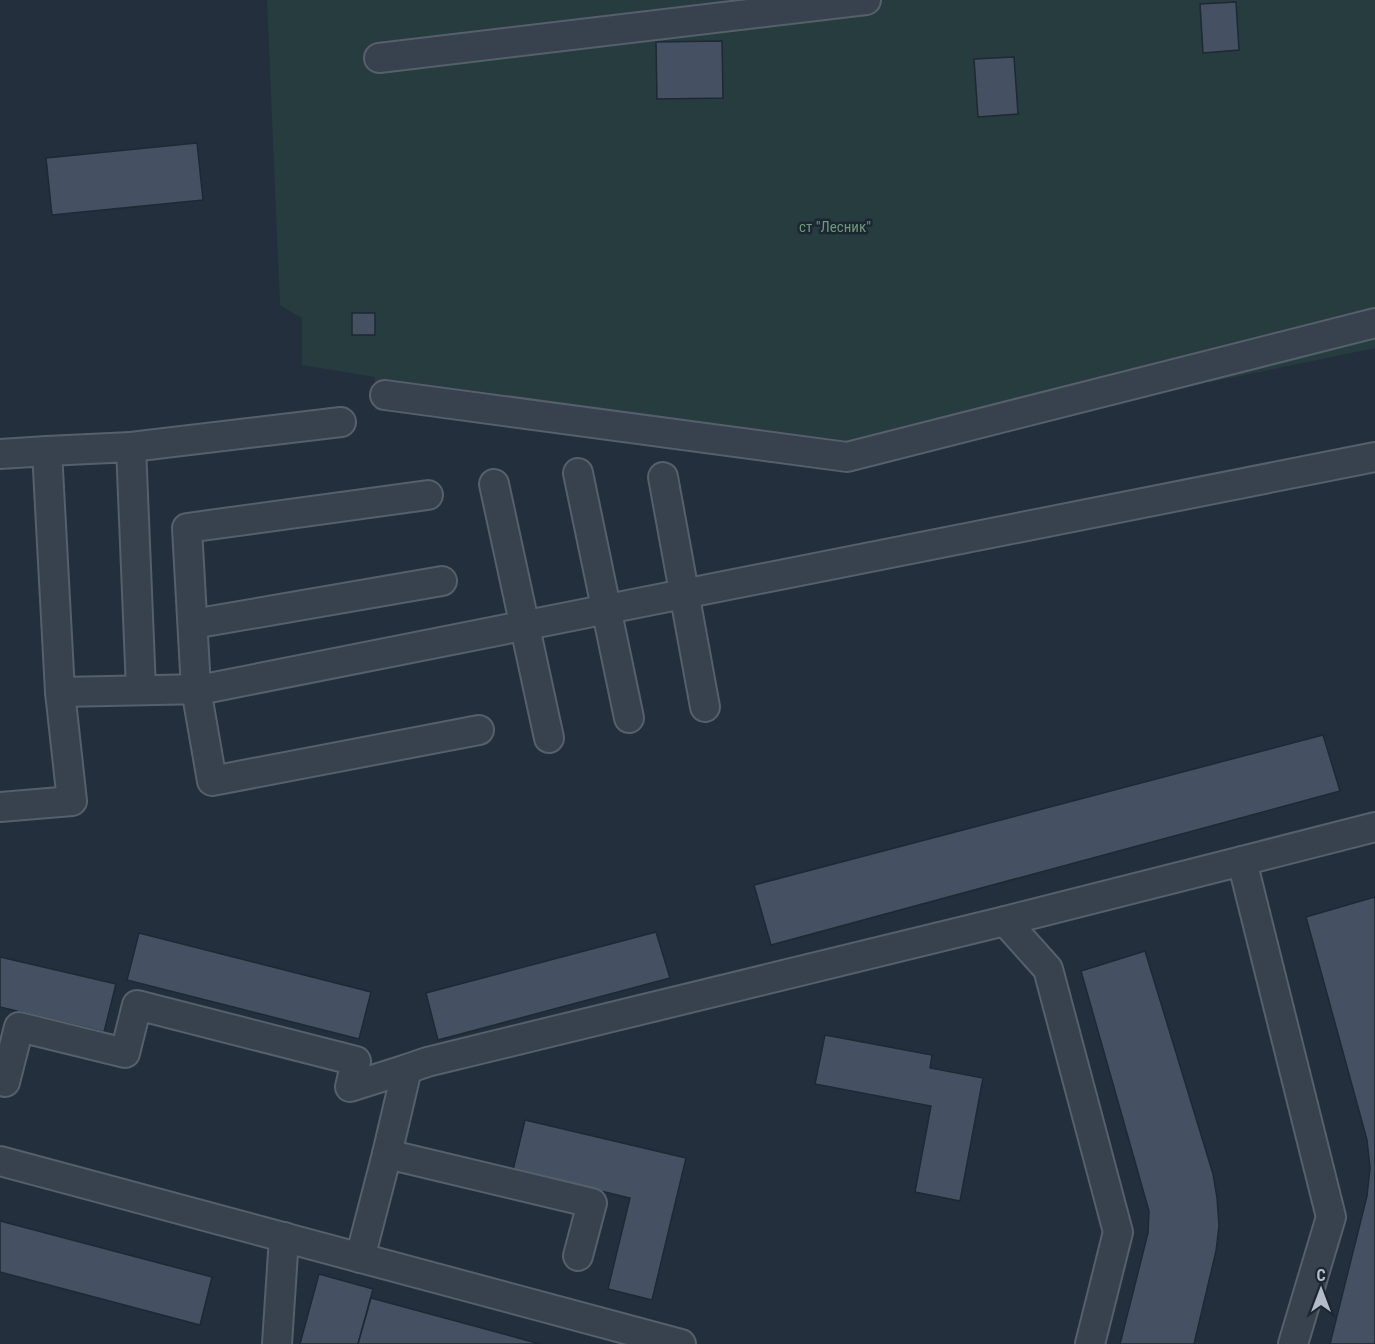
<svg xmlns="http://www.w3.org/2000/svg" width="1375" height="1344" font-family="'Roboto Condensed',sans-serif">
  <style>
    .green { fill: #263c3f }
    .building { fill: #455162; stroke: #1f2835; stroke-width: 1.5 }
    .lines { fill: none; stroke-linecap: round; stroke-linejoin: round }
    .minor-casing { stroke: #565f6c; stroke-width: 32 }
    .minor { stroke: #38414e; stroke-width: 28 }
    .labels { text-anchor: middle; stroke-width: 5; stroke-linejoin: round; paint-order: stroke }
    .park-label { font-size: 15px; fill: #6b9a76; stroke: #1d2633 }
  </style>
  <rect width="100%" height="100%" fill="#242f3e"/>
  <path class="green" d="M267,0H1375V348L847,457L375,410V377L302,365V318L280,305Z"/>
  <g class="building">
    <path d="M1236,2L1239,50L1203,53L1200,4Z"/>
    <path d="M722,41L723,98L657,99L656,42Z"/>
    <path d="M1014,57L1018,114L978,117L974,59Z"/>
    <path d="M197,143L203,200L52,215L46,158Z"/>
    <rect x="352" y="313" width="23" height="22"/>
    <path d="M1323,735L1340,791L771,945L754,885Z"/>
    <path d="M1375,897V1344H1330L1367,1196L1370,1168L1367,1140L1306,917Z"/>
    <path d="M656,932L670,978L438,1040L426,993Z"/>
    <path d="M139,933L371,992L359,1039L127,980Z"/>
    <path d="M1145,951L1213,1174L1217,1198L1219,1226L1216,1251L1194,1344H1120L1148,1233L1149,1211L1081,971Z"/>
    <path d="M0,957L116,984L104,1032L0,1007Z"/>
    <path d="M825,1035L932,1055L930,1068L983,1078L960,1201L915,1192L931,1106L815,1084Z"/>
    <path d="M525,1120L686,1158L652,1300L608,1289L630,1198L513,1170Z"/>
    <path d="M0,1221L212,1277L200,1325L0,1272Z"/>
    <path d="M319,1274L373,1289L358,1344H300Z"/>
    <path d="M371,1298L540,1344H358Z"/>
  </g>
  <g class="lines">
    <defs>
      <g id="minor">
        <path d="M379,58L866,0"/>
        <path d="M385,395L847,457L1375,323"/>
        <path d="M131,447L341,422"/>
        <path d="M47,451L131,447L141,689"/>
        <path d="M0,454L47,451L60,692"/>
        <path d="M578,473L629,718"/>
        <path d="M663,477L705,707"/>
        <path d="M494,484L549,738"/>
        <path d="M428,495L187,528L196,689L212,781L479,730"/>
        <path d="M193,624L442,581"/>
        <path d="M0,807L72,801L60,692L204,689L1375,457"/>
        <path d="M1005,921L1242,861"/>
        <path d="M5,1082L19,1027L125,1053L137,1005L356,1061L350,1087L407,1069"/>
        <path d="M387,1154L407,1069L427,1062L1005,921L1048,969L1118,1232L1090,1344"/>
        <path d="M0,1161L681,1344"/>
        <path d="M360,1258L387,1154L592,1203L578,1256"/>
        <path d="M277,1344L284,1237"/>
        <path d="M1293,1344L1331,1217L1242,861L1375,827"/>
      </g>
    </defs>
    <use href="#minor" class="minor-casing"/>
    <use href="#minor" class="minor"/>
  </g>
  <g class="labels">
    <g class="park-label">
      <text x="835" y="232">ст "Лесник"</text>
    </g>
  </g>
  <g transform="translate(1321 1290)" stroke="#1d2633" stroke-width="4.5" paint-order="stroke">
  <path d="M0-4.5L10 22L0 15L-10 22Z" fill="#b4bcc9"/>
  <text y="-9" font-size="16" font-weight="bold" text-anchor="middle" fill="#b4bcc9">С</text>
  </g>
</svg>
